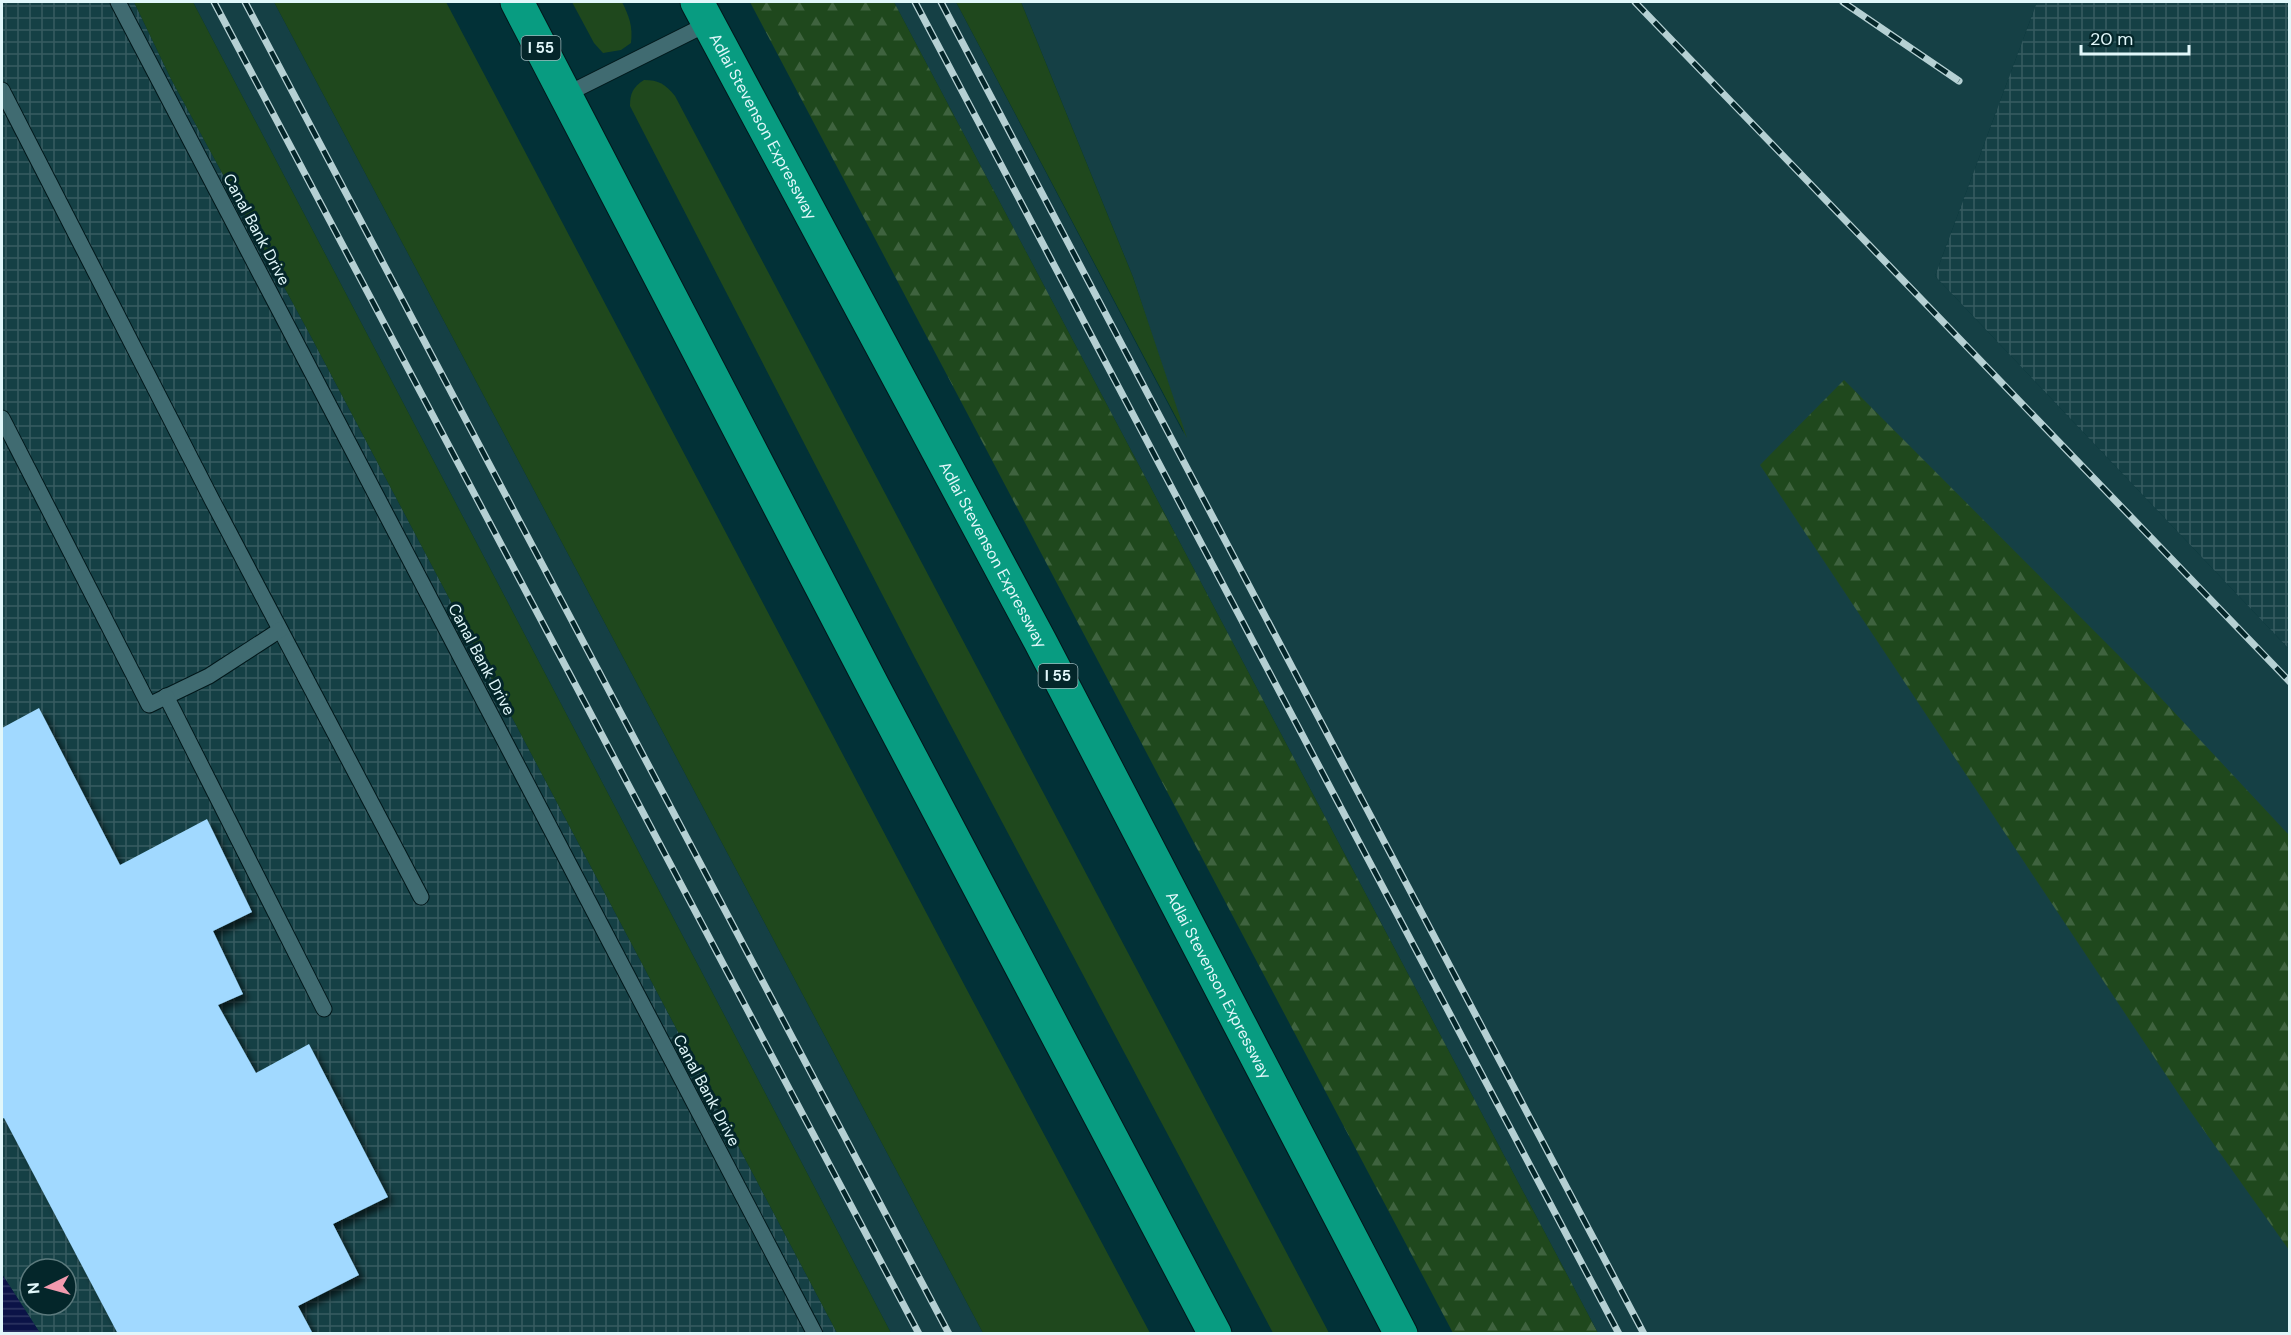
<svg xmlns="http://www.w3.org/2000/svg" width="2291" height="1335" font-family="'DM Sans',sans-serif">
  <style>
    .built { fill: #154045 }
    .industrial { fill: url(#industrial-grid); fill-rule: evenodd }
    .grass { fill: #1f481d }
    .forest { fill: url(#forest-firs) }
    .water { fill: url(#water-rules) }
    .building { fill: #a1d9ff; filter: url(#shadow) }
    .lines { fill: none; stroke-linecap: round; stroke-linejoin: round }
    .lane-casing { stroke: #02171a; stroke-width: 17 }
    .highway-casing { stroke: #02171a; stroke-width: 35 }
    .lane { stroke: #406b71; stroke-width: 15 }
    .highway { stroke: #089c81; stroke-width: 33 }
    .rail-casing { stroke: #b5d0d3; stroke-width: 7 }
    .rail { stroke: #04262a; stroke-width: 4.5; stroke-dasharray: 14; stroke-linecap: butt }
    .labels { text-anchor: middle; stroke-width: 6; stroke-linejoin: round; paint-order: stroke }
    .shield { fill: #04262a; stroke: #9fb8bc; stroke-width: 1.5 }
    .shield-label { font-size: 15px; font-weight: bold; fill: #e1f7fa }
    .street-label { font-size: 16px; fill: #e1f7fa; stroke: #04262a }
  </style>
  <defs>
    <pattern id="industrial-grid" width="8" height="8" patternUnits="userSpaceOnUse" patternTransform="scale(1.5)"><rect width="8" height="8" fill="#154045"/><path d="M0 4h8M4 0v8" fill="none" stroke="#375c61"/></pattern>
    <pattern id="forest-firs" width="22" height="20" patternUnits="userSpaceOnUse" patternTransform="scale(1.5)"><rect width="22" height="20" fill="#1f481d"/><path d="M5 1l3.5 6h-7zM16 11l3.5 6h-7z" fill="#3f633f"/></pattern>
    <pattern id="water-rules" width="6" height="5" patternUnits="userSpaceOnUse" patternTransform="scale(1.5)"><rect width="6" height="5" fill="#0b1347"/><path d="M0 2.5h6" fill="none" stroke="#2e3662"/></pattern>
    <filter id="shadow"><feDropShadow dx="5.5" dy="5.5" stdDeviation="3" flood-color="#0009"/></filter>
  </defs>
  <rect width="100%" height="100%" fill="#023137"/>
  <g class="built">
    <path d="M193,2H274L983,1333H891Z"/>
    <path d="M894,2H956L1184,434L1133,277L1021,2H2037L1935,276L2289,649V1333H1598Z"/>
  </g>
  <g class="industrial">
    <path d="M2,2H134L171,79L308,331L837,1333H40L2,1274ZM30,1269H66V1305H30Z"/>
    <path d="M2037,2H2289V649L1935,276Z"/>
  </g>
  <g class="grass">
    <path d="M134,2H193L891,1333H837L308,331L171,79Z"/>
    <path d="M274,2H446L967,990L1150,1333H983Z"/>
    <path d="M572,2H622C629,16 633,26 631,43L621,50L603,53L594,43Z"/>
    <path d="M956,2H1021L1133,277L1187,438Z"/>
    <path d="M644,80C659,80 665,84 675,96L1329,1333H1273L914,656L630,106C630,93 633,87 644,80Z"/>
  </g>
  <g class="forest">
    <path d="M750,2H894L1598,1333H1453Z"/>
    <path d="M1844,380L2159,696L2289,835V1250L2188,1108L1760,465Z"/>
  </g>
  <path class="water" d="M2,1274L40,1333H2Z"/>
  <path class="building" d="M39,708L120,865L207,819L252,912L213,931L243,994L218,1005L256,1073L309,1044L388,1197L333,1224L359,1275L298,1306L313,1334H118L4,1118L2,1119V728Z"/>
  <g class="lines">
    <defs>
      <g id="lane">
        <path d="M118,2L815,1334"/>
        <path d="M2,90L212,500L421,897"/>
        <path d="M565,95L709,23"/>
        <path d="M2,418L149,705L209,676L280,630"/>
        <path d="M166,696L324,1009"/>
      </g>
      <g id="highway">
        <path d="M517,2L873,686L1215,1334"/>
        <path id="s1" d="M697,2L1040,641L1401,1334"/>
      </g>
    </defs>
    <use href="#lane" class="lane-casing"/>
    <use href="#highway" class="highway-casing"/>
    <use href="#lane" class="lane"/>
    <use href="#highway" class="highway"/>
    <defs>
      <g id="rail">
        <path d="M214,2L919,1334"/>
        <path d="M245,2L949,1334"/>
        <path d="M915,2L1619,1334"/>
        <path d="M941,2L1644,1334"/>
        <path d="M1635,2L2290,682"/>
        <path d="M1843,2L1959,81"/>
      </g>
    </defs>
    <use href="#rail" class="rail-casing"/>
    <use href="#rail" class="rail"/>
  </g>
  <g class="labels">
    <g class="shield">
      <rect x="521.5" y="36" width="39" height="24" rx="4.5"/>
      <rect x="1038.5" y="664" width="39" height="24" rx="4.5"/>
    </g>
    <g class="shield-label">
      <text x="541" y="53">I 55</text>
      <text x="1058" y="681">I 55</text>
    </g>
    <g class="street-label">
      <text dy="6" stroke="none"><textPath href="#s1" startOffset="141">Adlai Stevenson Expressway</textPath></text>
      <text transform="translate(257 229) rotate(62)" y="6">Canal Bank Drive</text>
      <text dy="6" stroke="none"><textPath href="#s1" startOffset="627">Adlai Stevenson Expressway</textPath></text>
      <text transform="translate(482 659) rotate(62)" y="6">Canal Bank Drive</text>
      <text dy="6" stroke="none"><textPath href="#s1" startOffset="1113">Adlai Stevenson Expressway</textPath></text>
      <text transform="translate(707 1090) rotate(62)" y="6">Canal Bank Drive</text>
    </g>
  </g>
  <rect width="2291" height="1335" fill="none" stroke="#e1f7fa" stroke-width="6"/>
  <g transform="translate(48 1287) rotate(265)"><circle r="28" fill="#04262a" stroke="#5c7a7d" stroke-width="1.5"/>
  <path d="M0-4.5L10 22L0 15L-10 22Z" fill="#f29aae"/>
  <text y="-9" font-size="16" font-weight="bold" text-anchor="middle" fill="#e1f7fa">N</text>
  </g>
  <path d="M2081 45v9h108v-9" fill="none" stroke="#e1f7fa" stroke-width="3"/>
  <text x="2090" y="45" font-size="18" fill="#e1f7fa" stroke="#04262a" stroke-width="4.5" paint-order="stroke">20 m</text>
</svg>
